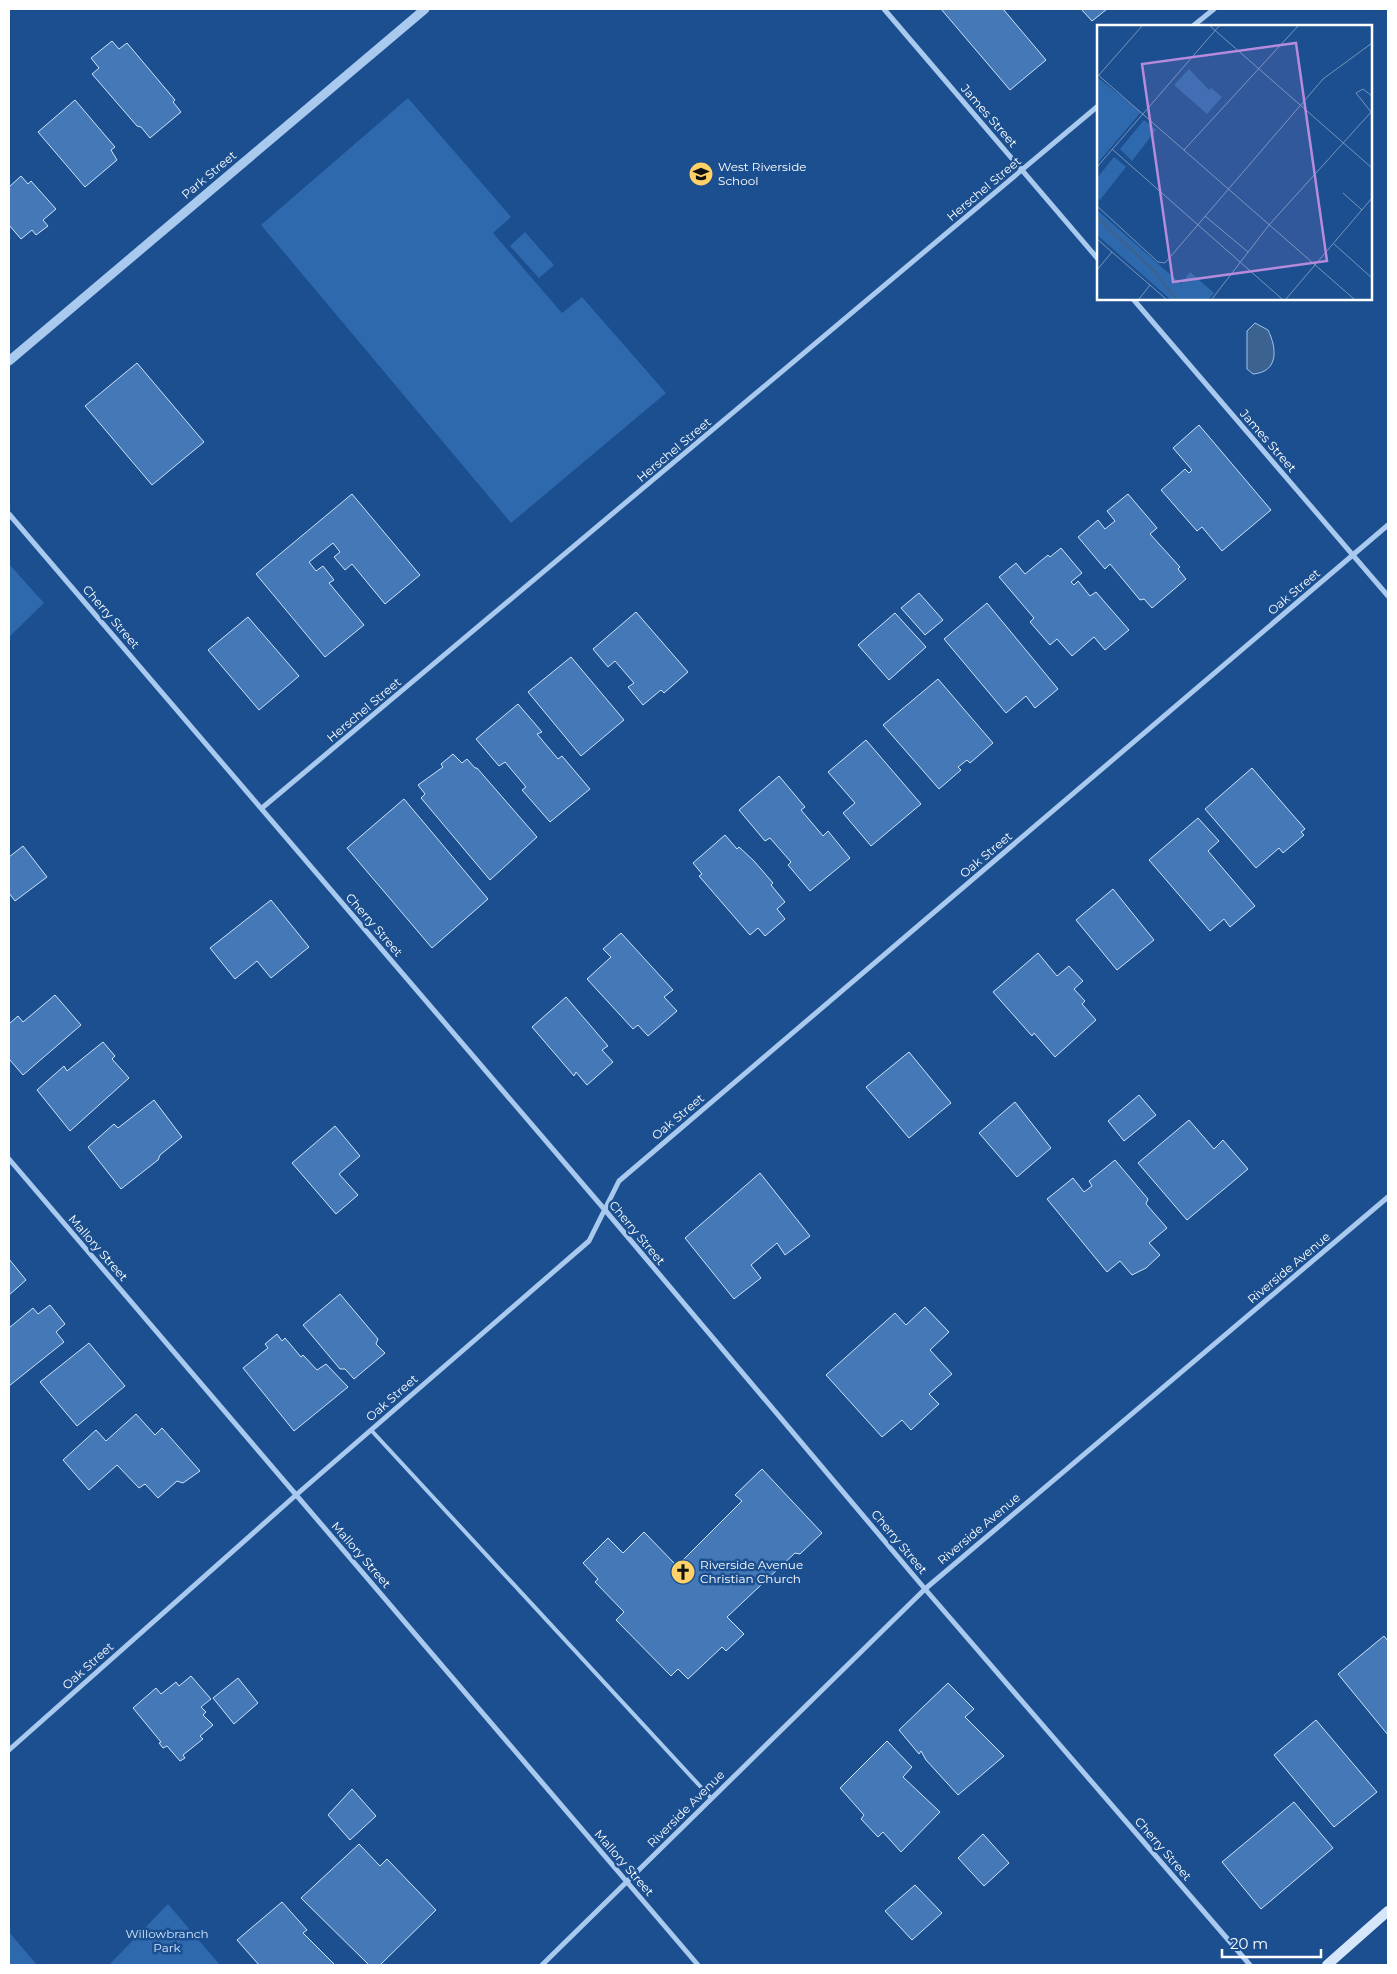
<svg xmlns="http://www.w3.org/2000/svg" width="1397" height="1974" font-family="Montserrat,sans-serif">
  <style>
    .green { fill: #2e69ad }
    .water { fill: #3c6290; stroke: #9cc4f0 }
    .building { fill: #4478b7; stroke: #cfe3fa }
    .lines { fill: none; stroke-linecap: round; stroke-linejoin: round }
    .service { stroke: #a9c9ee; stroke-width: 4 }
    .minor { stroke: #a9c9ee; stroke-width: 5 }
    .tertiary { stroke: #a9c9ee; stroke-width: 9 }
    .secondary { stroke: #d6e6fa; stroke-width: 10 }
    .labels { text-anchor: middle; stroke-width: 5; stroke-linejoin: round; paint-order: stroke }
    .street-label { font-size: 12px; fill: #fff; stroke: #1b4f8f }
    .poi-label { font-size: 12px; fill: #fff; stroke: #1b4f8f; text-anchor: start }
    .park-label { font-size: 12px; fill: #cfe3fa; stroke: #1b4f8f }
    .inset-river { fill: none; stroke: #3c6290; stroke-width: 2.5 }
    .inset-road { fill: none; stroke: #7695bc; stroke-width: 1 }
    .view { fill: #b68bdc; fill-opacity: 0.15; stroke: #b68bdc; stroke-width: 2.5 }
    .inset-edge { fill: none; stroke: #fff; stroke-width: 2.5 }
  </style>
  <rect width="100%" height="100%" fill="#1b4f8f"/>
  <g class="green">
    <path d="M408,98L511,217L493,233L562,313L582,297L666,393L511,523L261,225Z"/>
    <path d="M525,232L554,265L539,278L510,246Z"/>
    <path d="M9,564L44,603L9,637Z"/>
    <path d="M168,1904L220,1965H109Z"/>
    <path d="M9,1932L37,1965H9Z"/>
  </g>
  <path class="water" d="M1255,323L1268,330C1277,348 1279,372 1253,374L1247,369V331Z"/>
  <g class="building">
    <path d="M941,9H1003L1046,60L1010,90Z"/>
    <path d="M1081,9H1107L1092,21Z"/>
    <path d="M112,41L119,49L127,43L175,100L173,102L181,112L150,138L141,127L137,126L92,74L99,68L91,58Z"/>
    <path d="M75,100L115,147L111,150L117,160L85,187L38,132Z"/>
    <path d="M21,176L28,184L31,181L56,209L43,220L48,226L36,235L32,230L21,239L9,225V187Z"/>
    <path d="M137,363L204,442L152,485L85,406Z"/>
    <path d="M1199,425L1271,510L1222,551L1202,527L1197,531L1161,490L1185,469L1189,473L1192,470L1173,448Z"/>
    <path d="M352,494L420,575L385,604L352,564L345,570L334,557L340,552L333,543L309,562L316,571L323,566L334,580L329,583L364,625L325,657L256,574Z"/>
    <path d="M1128,494L1157,528L1150,534L1180,567L1178,569L1186,579L1152,608L1144,599L1140,600L1110,564L1105,569L1078,537L1098,520L1105,529L1115,521L1107,511Z"/>
    <path d="M1061,548L1082,573L1071,582L1074,585L1078,581L1090,596L1096,592L1129,630L1105,650L1094,637L1072,656L1057,639L1050,645L1030,622L1034,618L999,577L1016,563L1025,574L1048,555L1050,557Z"/>
    <path d="M919,593L943,620L925,635L901,608Z"/>
    <path d="M987,603L1058,689L1035,708L1026,696L1006,713L944,639Z"/>
    <path d="M636,612L688,672L664,693L661,690L643,705L628,687L634,683L615,661L608,667L593,649Z"/>
    <path d="M895,613L926,647L889,680L858,645Z"/>
    <path d="M248,617L299,676L259,710L208,650Z"/>
    <path d="M571,657L624,720L581,756L528,692Z"/>
    <path d="M938,679L993,743L970,763L967,760L958,767L961,770L939,789L883,725Z"/>
    <path d="M518,704L542,732L537,734L558,759L562,756L590,789L550,822L522,790L526,787L505,762L499,766L476,739Z"/>
    <path d="M866,740L921,804L871,846L843,813L855,803L828,772Z"/>
    <path d="M453,754L462,763L467,759L475,768H477L537,837L490,880L421,798L425,794L418,785L443,767L441,764Z"/>
    <path d="M1252,768L1305,829L1301,832L1304,835L1283,853L1279,848L1256,868L1205,809Z"/>
    <path d="M779,776L805,807L801,810L823,836L828,831L850,858L810,891L788,865L791,862L770,838L765,841L739,810Z"/>
    <path d="M404,799L488,899L432,948L347,848Z"/>
    <path d="M1198,818L1219,841L1208,851L1255,906L1230,927L1224,919L1210,931L1149,860Z"/>
    <path d="M725,835L737,849L739,847L754,861L773,883L771,885L785,902L777,909L785,919L765,936L758,928L750,935L699,876L702,874L693,863Z"/>
    <path d="M23,846L47,877L15,901L9,893V857Z"/>
    <path d="M1113,889L1154,940L1117,970L1076,920Z"/>
    <path d="M271,900L309,947L271,978L257,961L235,979L210,948Z"/>
    <path d="M621,933L673,990L664,997L677,1011L648,1036L638,1025L633,1029L587,979L611,957L603,949Z"/>
    <path d="M1038,953L1057,976L1069,966L1083,981L1074,989L1085,1001L1082,1004L1096,1020L1055,1057L1034,1033L1032,1036L993,992Z"/>
    <path d="M55,995L81,1025L23,1075L9,1059V1024L18,1016L23,1022Z"/>
    <path d="M566,997L608,1046L602,1050L613,1062L587,1085L576,1072L574,1076L532,1027Z"/>
    <path d="M103,1042L115,1056L112,1059L129,1078L70,1131L37,1090L64,1066L67,1071Z"/>
    <path d="M909,1052L951,1103L909,1138L866,1087Z"/>
    <path d="M1139,1095L1156,1115L1124,1141L1108,1121Z"/>
    <path d="M154,1100L182,1137L160,1155L158,1160L121,1189L88,1147L114,1124L118,1128Z"/>
    <path d="M1015,1102L1051,1148L1017,1177L979,1133Z"/>
    <path d="M1189,1120L1214,1149L1223,1140L1248,1169L1187,1220L1138,1163Z"/>
    <path d="M335,1126L360,1156L339,1174L358,1195L336,1214L292,1163Z"/>
    <path d="M1115,1160L1148,1199L1146,1204L1167,1228L1149,1243L1160,1255L1146,1268L1132,1275L1120,1261L1107,1272L1047,1199L1073,1178L1084,1192L1092,1186L1089,1181Z"/>
    <path d="M760,1173L810,1236L785,1255L777,1243L751,1265L761,1278L734,1299L685,1238Z"/>
    <path d="M9,1259L26,1280L9,1295Z"/>
    <path d="M340,1294L378,1339L376,1344L385,1353L354,1379L345,1369H340L303,1325Z"/>
    <path d="M50,1305L65,1324L56,1332L64,1342L9,1386V1328L33,1308L38,1314Z"/>
    <path d="M925,1307L949,1332L930,1350L952,1374L929,1394L939,1404L911,1430L902,1420L882,1437L826,1375L895,1313L906,1325Z"/>
    <path d="M277,1334L282,1341L285,1338L301,1357L303,1355L317,1370L326,1364L348,1387L294,1431L243,1368L268,1348L265,1344Z"/>
    <path d="M89,1343L125,1386L77,1426L40,1382Z"/>
    <path d="M136,1414L155,1435L162,1428L200,1471L183,1483L177,1481L158,1498L145,1484L139,1488L117,1465L89,1490L63,1460L96,1430L106,1441Z"/>
    <path d="M762,1469L822,1533L800,1554L795,1553L727,1617L744,1634L726,1651L722,1647L688,1679L678,1669L671,1676L616,1620L624,1612L595,1582L598,1579L583,1563L608,1538L623,1553L644,1532L677,1566L742,1501L735,1495Z"/>
    <path d="M1384,1636L1388,1641V1735L1338,1674Z"/>
    <path d="M191,1676L211,1699L201,1707L206,1712L203,1715L213,1725L200,1736L203,1739L183,1755L185,1758L180,1761L167,1746L163,1748L159,1743L161,1742L133,1708L156,1688L161,1694L176,1682L179,1686Z"/>
    <path d="M238,1678L258,1703L234,1724L213,1698Z"/>
    <path d="M948,1683L974,1709L965,1717L1004,1756L958,1795L926,1760L921,1751L919,1754L899,1730Z"/>
    <path d="M1316,1720L1377,1792L1334,1827L1274,1755Z"/>
    <path d="M887,1741L912,1767L903,1777L940,1812L901,1852L883,1832L878,1837L861,1819L864,1815L840,1788Z"/>
    <path d="M352,1789L376,1816L350,1840L328,1815Z"/>
    <path d="M1294,1802L1333,1848L1261,1909L1222,1862Z"/>
    <path d="M983,1834L1009,1863L984,1886L958,1858Z"/>
    <path d="M359,1844L380,1866L387,1859L436,1910L380,1965H369L301,1898Z"/>
    <path d="M915,1885L942,1913L912,1940L885,1911Z"/>
    <path d="M282,1902L307,1930L303,1933L335,1965H259L237,1940Z"/>
  </g>
  <g class="lines">
    <path class="service" d="M371,1430L711,1798"/>
    <g class="minor">
      <path d="M884,9L1098,259"/>
      <path d="M1193,26L1214,9"/>
      <path d="M1133,299L1388,596"/>
      <path d="M9,514L605,1210L925,1589L1250,1965"/>
      <path d="M262,808L1098,106"/>
      <path d="M9,1159L698,1965"/>
      <path d="M9,1750L296,1495L589,1241L619,1181L1388,525"/>
      <path d="M542,1965L925,1589L1388,1197"/>
    </g>
    <path class="tertiary" d="M9,361L425,9"/>
    <path class="secondary" d="M1327,1965L1388,1911"/>
  </g>
  <defs>
    <symbol id="school-disc" viewBox="-11 -11 22 22"><circle r="9.5" fill="#ffd166" stroke="#1b4f8f"/><path d="M0-5L7-2L0 1L-7-2ZM-4 1L0 2.5L4 1V4Q0 6-4 4Z" fill="#111"/></symbol>
    <symbol id="church-disc" viewBox="-11 -11 22 22"><circle r="9.5" fill="#ffd166" stroke="#1b4f8f"/><path d="M-1.2-6h2.4v3.5h3.3v2.4h-3.3V6h-2.4V-.1h-3.3v-2.4h3.3Z" fill="#111"/></symbol>
  </defs>
  <g fill-rule="evenodd">
    <use href="#school-disc" x="687" y="160" width="28" height="28"/>
    <use href="#church-disc" x="669" y="1558" width="28" height="28"/>
  </g>
  <g class="labels">
    <g class="street-label">
      <text transform="translate(989 116) rotate(49)" y="4">James Street</text>
      <text transform="translate(209 175) rotate(-40)" y="4">Park Street</text>
      <text transform="translate(984 189) rotate(-40)" y="4">Herschel Street</text>
      <text transform="translate(1268 441) rotate(49)" y="4">James Street</text>
      <text transform="translate(674 450) rotate(-40)" y="4">Herschel Street</text>
      <text transform="translate(1294 592) rotate(-40)" y="4">Oak Street</text>
      <text transform="translate(111 617) rotate(49)" y="4">Cherry Street</text>
      <text transform="translate(364 710) rotate(-40)" y="4">Herschel Street</text>
      <text transform="translate(986 855) rotate(-40)" y="4">Oak Street</text>
      <text transform="translate(374 925) rotate(49)" y="4">Cherry Street</text>
      <text transform="translate(678 1117) rotate(-40)" y="4">Oak Street</text>
      <text transform="translate(637 1233) rotate(50)" y="4">Cherry Street</text>
      <text transform="translate(98 1248) rotate(49)" y="4">Mallory Street</text>
      <text transform="translate(1289 1268) rotate(-40)" y="4">Riverside Avenue</text>
      <text transform="translate(392 1398) rotate(-41)" y="4">Oak Street</text>
      <text transform="translate(979 1529) rotate(-40)" y="4">Riverside Avenue</text>
      <text transform="translate(899 1542) rotate(50)" y="4">Cherry Street</text>
      <text transform="translate(361 1555) rotate(49)" y="4">Mallory Street</text>
      <text transform="translate(88 1666) rotate(-42)" y="4">Oak Street</text>
      <text transform="translate(686 1809) rotate(-45)" y="4">Riverside Avenue</text>
      <text transform="translate(1163 1849) rotate(49)" y="4">Cherry Street</text>
      <text transform="translate(624 1863) rotate(49)" y="4">Mallory Street</text>
    </g>
    <g class="poi-label">
      <text x="718" y="171">West Riverside<tspan x="718" dy="14">School</tspan></text>
      <text x="700" y="1569">Riverside Avenue<tspan x="700" dy="14">Christian Church</tspan></text>
    </g>
    <g class="park-label">
      <text x="167" y="1938">Willowbranch<tspan x="167" dy="14">Park</tspan></text>
    </g>
  </g>
  <g transform="translate(1097 25)">
    <rect width="275" height="275" fill="#1b4f8f"/>
    <path d="M92,44L112,65L114,63L125,72L110,89L77,60ZM0,52L44,87L0,139ZM47,95L59,105L35,136L23,124ZM17,132L29,142L3,175L0,172V153ZM0,185L84,259L93,247L117,268L112,274H73L0,210Z" fill="#2e69ad"/>
    <path class="inset-river" d="M0,192L58,247L79,274"/>
    <path class="inset-road" d="M113,1L275,143M0,49L257,274M2,50L45,1M274,87L259,68L266,64L275,71M15,124L185,274M87,125L201,1M0,142L122,1M246,168L265,185M0,181L61,237L68,238L226,54L275,18M108,191L151,227M0,214L69,274M237,219L275,253M0,245L15,227M42,274L53,260M115,274L172,200L275,86M189,274L275,173"/>
    <path class="view" d="M199,18L230,236L76,257L45,39Z"/>
    <rect width="275" height="275" class="inset-edge"/>
  </g>
  <rect width="1397" height="1974" fill="none" stroke="#ffffff" stroke-width="20"/>
  <path d="M1222 1949v8h99v-8" fill="none" stroke="#ffffff" stroke-width="2.5"/>
  <text x="1230" y="1949" font-size="15" fill="#ffffff" stroke="#1b4f8f" stroke-width="4" paint-order="stroke">20 m</text>
</svg>
